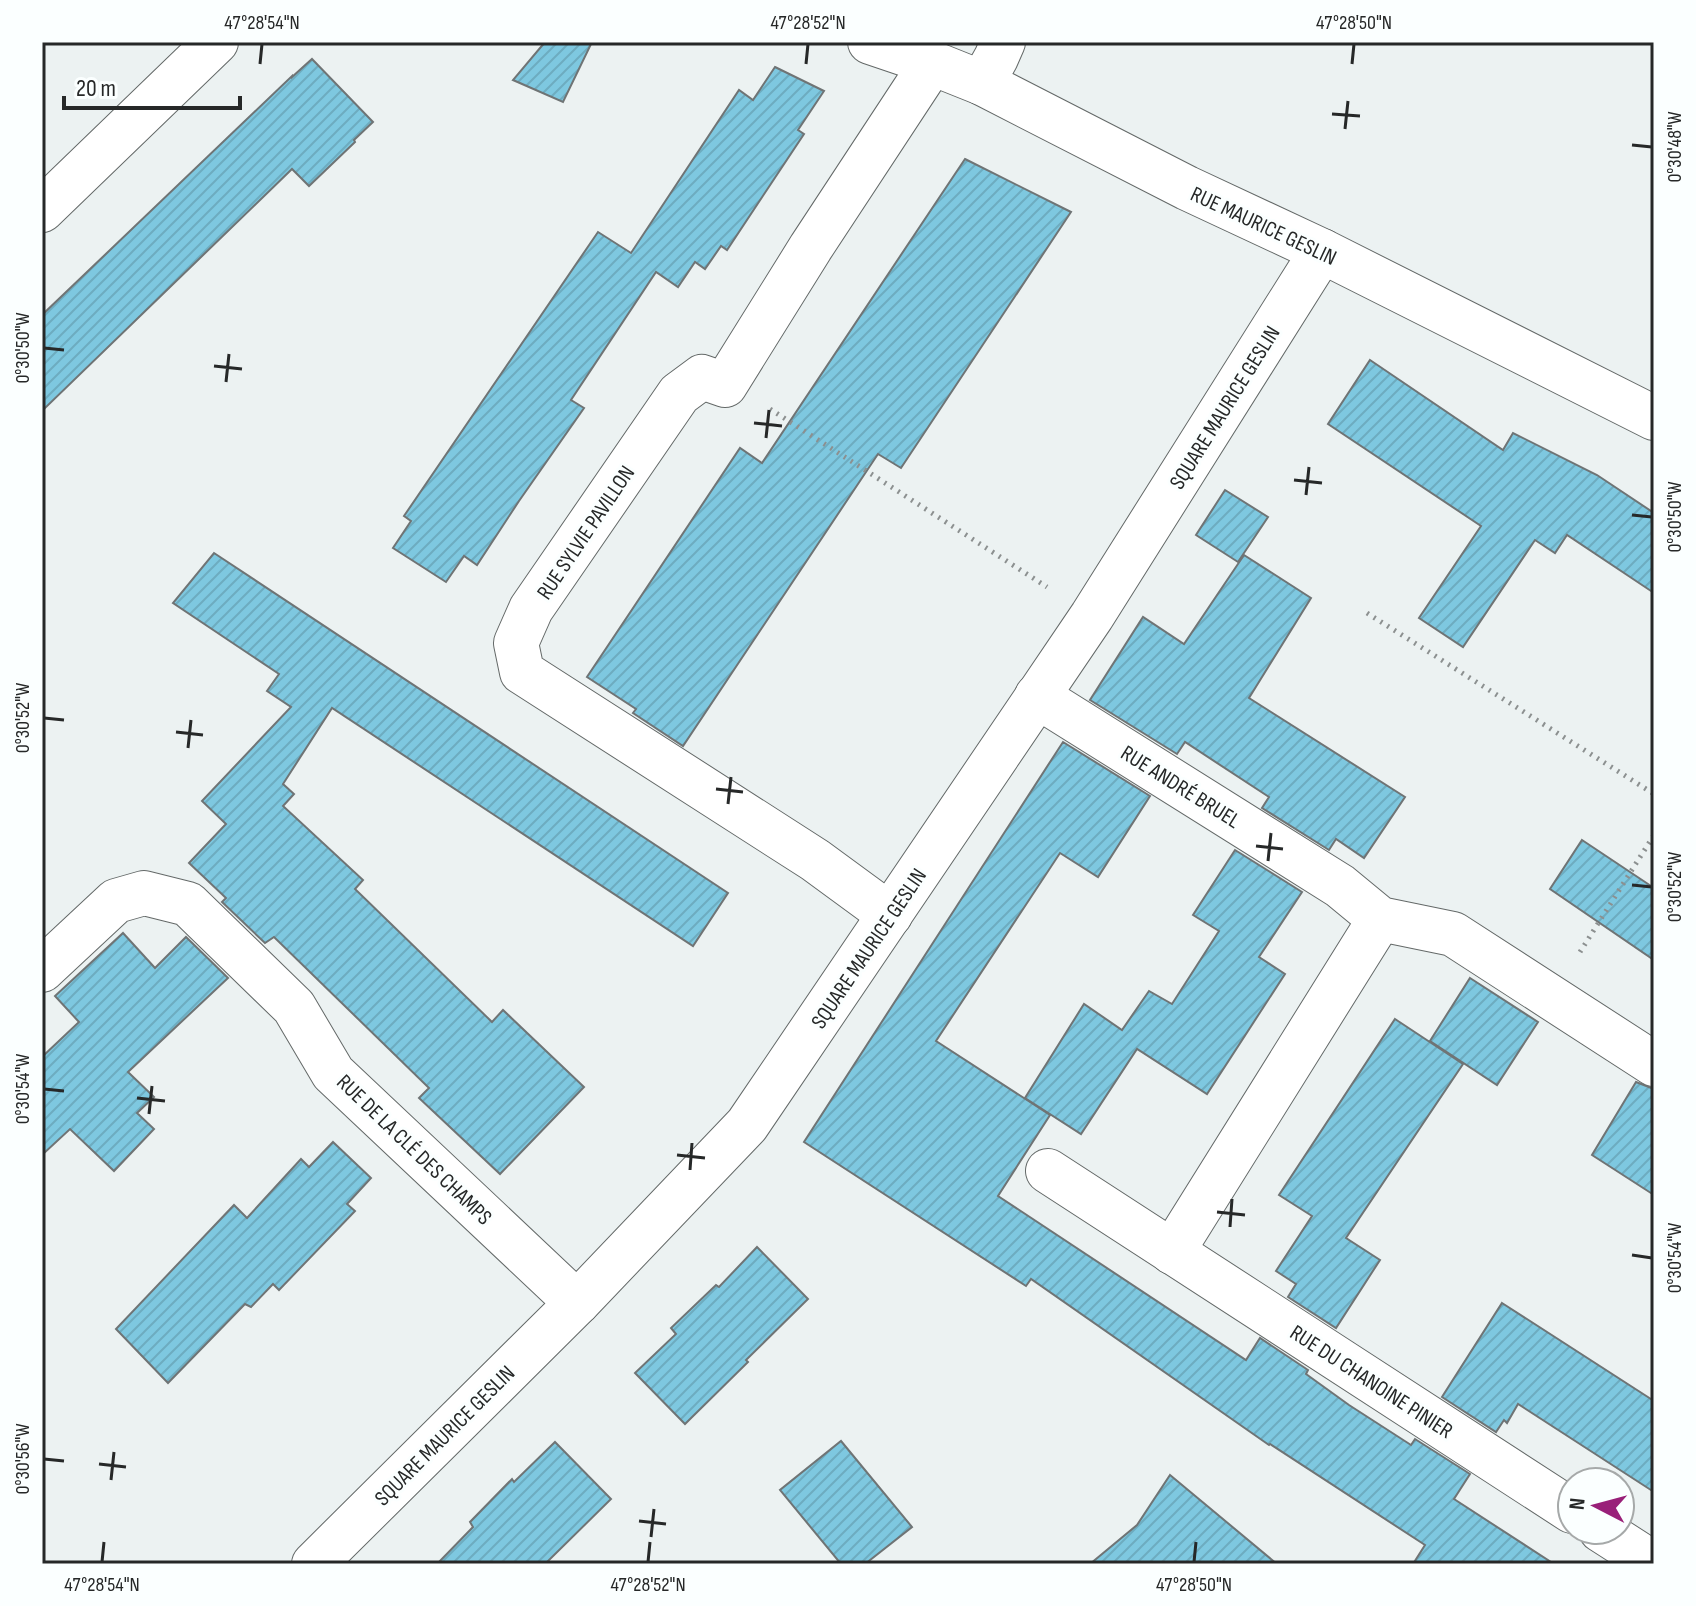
<svg xmlns="http://www.w3.org/2000/svg" width="1696" height="1606" font-family="'Sofia Sans Condensed',sans-serif">
  <style>
    .building { fill: url(#building-hatch); stroke: #6f7475; stroke-width: 2 }
    .lines { fill: none; stroke-linecap: round; stroke-linejoin: round }
    .street-casing { stroke: #646968; stroke-width: 46 }
    .path { stroke: #8c9090; stroke-width: 5; stroke-dasharray: 2 6; stroke-linecap: butt }
    .street { stroke: #fff; stroke-width: 44 }
    .ticks { fill: none; stroke: #262828; stroke-width: 3 }
    .labels { text-anchor: middle; stroke-width: 6; stroke-linejoin: round; paint-order: stroke }
    .street-label { font-size: 22px; fill: #262828; stroke: #fbffff }
    .neatline { fill: none; stroke: #262828; stroke-width: 3 }
    .ticks-label { font-size: 20px; text-anchor: middle; fill: #262828 }
  </style>
  <defs>
    <pattern id="building-hatch" width="6" height="6" patternUnits="userSpaceOnUse" patternTransform="scale(2)"><rect width="6" height="6" fill="#7ec8e0"/><path d="M-1 1l2-2M0 6l6-6M5 7l2-2" fill="none" stroke="#6dacc0"/></pattern>
  </defs>
  <rect width="100%" height="100%" fill="#ecf2f2"/>
  <g class="building">
    <path d="M545,42H592L563,102L513,80Z"/>
    <path d="M312,59L373,122L354,140L355,142L309,186L292,169L42,411V315L292,76V77Z"/>
    <path d="M775,67L824,91L798,130L804,134L727,250L721,246L705,269L695,262L678,287L656,272L571,400L584,408L519,501L477,565L464,556L446,582L393,548L411,521L404,516L598,232L631,253L739,90L753,100Z"/>
    <path d="M965,159L1071,212L901,468L878,454L683,746L633,713L636,709L587,677L740,448L762,463Z"/>
    <path d="M1370,360L1503,450L1513,433L1597,475L1654,513V593L1567,535L1555,553L1535,540L1463,647L1419,618L1481,526L1328,424Z"/>
    <path d="M1225,490L1268,517L1238,562L1196,535Z"/>
    <path d="M214,553L728,893L693,946L332,708L283,784L294,794L283,806L363,880L355,889L492,1022L503,1010L584,1087L500,1174L419,1098L429,1088L274,937L265,943L222,902L226,898L189,863L226,824L202,801L291,707L267,691L279,674L173,603Z"/>
    <path d="M1244,555L1311,598L1249,698L1405,797L1364,858L1336,839L1329,850L1262,808L1269,797L1185,742L1177,754L1090,700L1143,617L1184,644Z"/>
    <path d="M1063,742L1150,796L1098,877L1060,853L936,1041L1050,1115L998,1196L1246,1360L1260,1338L1308,1370L1306,1374L1349,1405L1411,1445L1415,1439L1470,1474L1454,1499L1554,1564H1413L1425,1545L1270,1444L1269,1445L1031,1279L1026,1286L804,1142Z"/>
    <path d="M1582,840L1654,888V960L1550,889Z"/>
    <path d="M1235,850L1302,892L1259,957L1285,974L1207,1094L1137,1049L1081,1134L1025,1098L1084,1004L1122,1030L1149,991L1172,1004L1219,931L1193,915Z"/>
    <path d="M123,933L155,968L186,937L228,978L128,1072L154,1097L137,1113L154,1129L114,1171L70,1129L42,1155V1057L79,1022L55,996Z"/>
    <path d="M1470,978L1538,1022L1497,1085L1430,1041Z"/>
    <path d="M1395,1019L1463,1064L1346,1238L1380,1260L1336,1328L1288,1297L1296,1284L1276,1271L1312,1216L1279,1195Z"/>
    <path d="M1636,1082L1654,1089V1195L1592,1155Z"/>
    <path d="M333,1142L371,1178L347,1204L355,1211L279,1290L273,1284L251,1307L245,1304L168,1383L116,1329L234,1205L247,1218L301,1159L309,1167Z"/>
    <path d="M757,1247L808,1299L746,1360L748,1362L685,1424L635,1373L676,1334L671,1328L716,1285L719,1287Z"/>
    <path d="M1502,1303L1654,1401V1492L1518,1404L1507,1423L1504,1420L1496,1432L1442,1397Z"/>
    <path d="M841,1441L912,1527L865,1564H841L780,1490Z"/>
    <path d="M555,1442L611,1499L545,1564H437L473,1527L470,1522L512,1479L514,1482Z"/>
    <path d="M1170,1475L1277,1564H1090L1137,1525Z"/>
  </g>
  <g class="lines">
    <defs>
      <g id="street">
        <path d="M870,42L932,63L982,83L1187,188L1322,251L1654,418"/>
        <path d="M982,83L996,58L1003,42"/>
        <path d="M42,210L216,42"/>
        <path d="M1037,696L1340,886L1380,919L1453,934L1654,1064"/>
        <path d="M890,915L815,860L522,672L516,643L531,609L679,394L702,377L725,385L811,247L932,63"/>
        <path d="M42,970L116,901L144,893L188,904L294,1007L333,1073L577,1303"/>
        <path d="M1048,1171L1572,1511"/>
        <path d="M1172,1252L1380,919"/>
        <path d="M1601,1530L1654,1564"/>
        <path d="M314,1564L577,1303L747,1125L1092,616L1322,251"/>
      </g>
    </defs>
    <use href="#street" class="street-casing"/>
    <g class="path">
      <path d="M770,409L1047,587"/>
      <path d="M1367,613L1654,794"/>
      <path d="M1580,952L1654,835"/>
    </g>
    <use href="#street" class="street"/>
  </g>
  <path class="ticks" d="M260,64L262,44M806,64L808,44M1352,64L1354,44M1332,114L1360,116M1345,129L1348,101M1632,145L1652,147M44,348L64,350M214,366L242,369M226,382L229,354M754,423L782,426M766,438L769,410M1294,480L1322,483M1306,495L1309,467M1632,515L1652,517M44,718L64,720M176,732L203,735M188,748L191,720M716,789L743,792M728,804L731,777M1256,846L1283,849M1268,861L1271,833M1632,885L1652,887M44,1089L64,1091M137,1098L165,1101M149,1114L152,1086M677,1155L705,1158M690,1170L692,1143M1217,1212L1245,1215M1230,1227L1232,1199M1632,1255L1652,1258M44,1459L64,1461M99,1464L126,1467M111,1480L114,1452M639,1521L666,1524M651,1537L654,1509M102,1562L104,1542M648,1562L650,1542M1194,1562L1196,1542"/>
  <g class="labels">
    <g class="street-label">
      <text transform="translate(1264 225) rotate(25)" y="8">RUE MAURICE GESLIN</text>
      <text transform="translate(1224 407) rotate(-58)" y="8">SQUARE MAURICE GESLIN</text>
      <text transform="translate(585 532) rotate(-56)" y="8">RUE SYLVIE PAVILLON</text>
      <text transform="translate(1181 786) rotate(32)" y="8">RUE ANDRÉ BRUEL</text>
      <text transform="translate(868 948) rotate(-56)" y="8">SQUARE MAURICE GESLIN</text>
      <text transform="translate(415 1149) rotate(44)" y="8">RUE DE LA CLÉ DES CHAMPS</text>
      <text transform="translate(1372 1381) rotate(33)" y="8">RUE DU CHANOINE PINIER</text>
      <text transform="translate(444 1435) rotate(-45)" y="8">SQUARE MAURICE GESLIN</text>
    </g>
  </g>
  <rect width="1696" height="1606" fill="none" stroke="#fbffff" stroke-width="88"/>
  <g transform="translate(1596 1506) rotate(276)"><circle r="38" fill="#fbffff" stroke="#a6a9a9" stroke-width="2"/>
  <path d="M0-6L14 30L0 20L-14 30Z" fill="#992079"/>
  <text y="-12" font-size="22" font-weight="bold" text-anchor="middle" fill="#262828">N</text>
  </g>
  <path d="M64 96v12h176v-12" fill="none" stroke="#262828" stroke-width="4"/>
  <text x="76" y="96" font-size="24" fill="#262828" stroke="#fbffff" stroke-width="6" paint-order="stroke">20 m</text>
  <rect x="44" y="44" width="1608" height="1518" class="neatline"/>
  <g class="ticks-label">
    <text x="262" y="29">47°28'54"N</text>
    <text x="808" y="29">47°28'52"N</text>
    <text x="1354" y="29">47°28'50"N</text>
    <text transform="translate(1674 147) rotate(-90)" y="7">0°30'48"W</text>
    <text transform="translate(22 348) rotate(-90)" y="7">0°30'50"W</text>
    <text transform="translate(1674 517) rotate(-90)" y="7">0°30'50"W</text>
    <text transform="translate(22 718) rotate(-90)" y="7">0°30'52"W</text>
    <text transform="translate(1674 887) rotate(-90)" y="7">0°30'52"W</text>
    <text transform="translate(22 1089) rotate(-90)" y="7">0°30'54"W</text>
    <text transform="translate(1674 1258) rotate(-90)" y="7">0°30'54"W</text>
    <text transform="translate(22 1459) rotate(-90)" y="7">0°30'56"W</text>
    <text x="102" y="1591">47°28'54"N</text>
    <text x="648" y="1591">47°28'52"N</text>
    <text x="1194" y="1591">47°28'50"N</text>
  </g>
</svg>
